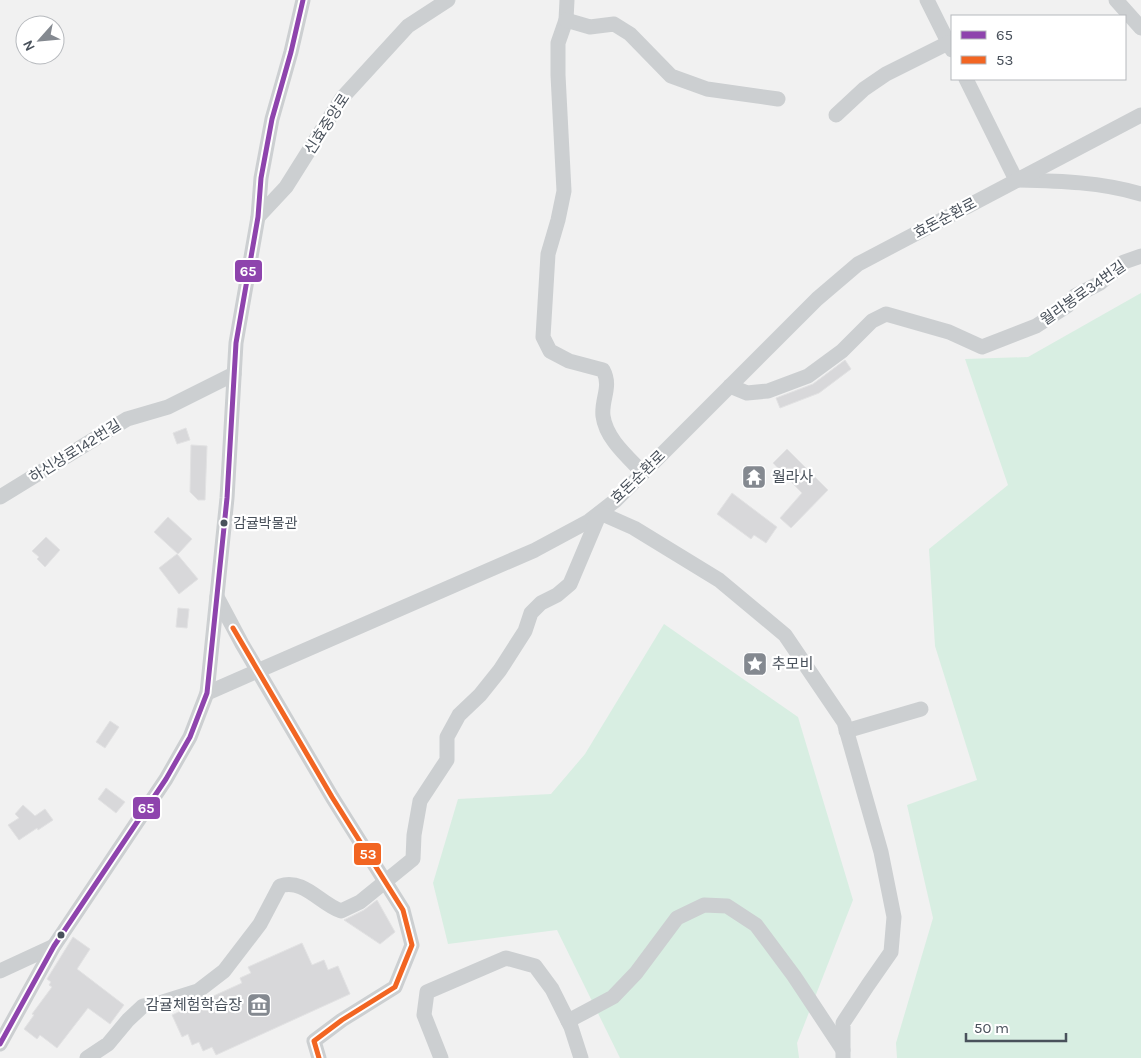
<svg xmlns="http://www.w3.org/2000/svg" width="1141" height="1058" font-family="Karla,'Noto Sans KR',sans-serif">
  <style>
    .green { fill: #d8eee2 }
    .building { fill: #d8d8da; stroke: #e2e2e3 }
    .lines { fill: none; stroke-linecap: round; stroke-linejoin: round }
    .minor { stroke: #cccfd1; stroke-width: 15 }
    .bus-1-casing { stroke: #fff; stroke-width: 9 }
    .bus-2-casing { stroke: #fff; stroke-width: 9 }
    .bus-1 { stroke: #8e44ad; stroke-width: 5 }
    .bus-2 { stroke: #f26522; stroke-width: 5 }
    .bus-dot { fill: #49515b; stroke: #fff; stroke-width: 2 }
    .labels { text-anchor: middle; stroke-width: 4.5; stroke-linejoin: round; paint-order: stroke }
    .bus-label { font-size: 14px; fill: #49515b; stroke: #fff; text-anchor: start }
    .street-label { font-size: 15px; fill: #49515b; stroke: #fff }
    .poi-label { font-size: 15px; fill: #49515b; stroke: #fff; text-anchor: start }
    .line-badge { stroke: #fff; stroke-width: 2 }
    .badge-label { font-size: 14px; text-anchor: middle; font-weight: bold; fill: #fff }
  </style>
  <rect width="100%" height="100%" fill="#f1f1f1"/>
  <g class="green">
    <path d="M1141,293V1058H897L896,1043L933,918L907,805L977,780L935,646L929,549L1008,485L965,359L1028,357Z"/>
    <path d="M664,624L798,717L853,900L797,1043L799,1058H620L557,930L448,944L433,883L458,799L551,794L585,754Z"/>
  </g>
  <g class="building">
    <path d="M845,360L851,369L819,393L780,408L776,398L813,384Z"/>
    <path d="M186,428L190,440L177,444L173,433Z"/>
    <path d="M191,445L207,446L205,500H198L190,492Z"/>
    <path d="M787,449L828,490L791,528L780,518L802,493L773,463Z"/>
    <path d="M732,493L777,527L766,543L754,535L751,539L717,514Z"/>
    <path d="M168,517L192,539L178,554L154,532Z"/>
    <path d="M46,537L60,550L45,567L37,559L39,557L32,551Z"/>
    <path d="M177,554L198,579L179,594L159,568Z"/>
    <path d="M178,608L189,609L187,628L176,627Z"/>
    <path d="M110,721L119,727L105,748L96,742Z"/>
    <path d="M106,788L125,802L116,813L98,799Z"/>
    <path d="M23,805L35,816L45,809L53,820L38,830L37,828L19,840L8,825L19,818L15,814Z"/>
    <path d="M377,900L395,932L380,944L344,920L364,910Z"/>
    <path d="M73,937L90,949L77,969L124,1005L110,1024L88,1008L57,1048L40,1035L37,1039L24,1029L34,1015L32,1014L52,987L49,985L51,982L47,979Z"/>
    <path d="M302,943L312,965L324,960L328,970L338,966L350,994L216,1055L212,1047L203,1051L199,1042L192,1045L188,1034L182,1037L172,1015L242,983L240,978L251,973L248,967Z"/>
  </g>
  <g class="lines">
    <g class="minor">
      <path d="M567,0L566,20L558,43V75L564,191L558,220L548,254L543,337L550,351L569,361L603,370C612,387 601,399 603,416C606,439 628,457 643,473"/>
      <path d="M927,0L952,50"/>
      <path d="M1116,0L1141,28"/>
      <path d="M566,20L590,27L614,24L630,34L671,76L707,89L778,99"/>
      <path d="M966,79L1016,180"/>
      <path d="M836,115L864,89L886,74L948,43"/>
      <path d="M1018,180C1060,181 1101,182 1141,194"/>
      <path d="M258,217L286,187L342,98L408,26L448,0"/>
      <path d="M730,386L747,393L768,391L808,376L842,351L872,321L886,314L949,332L982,347L1036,326L1067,306L1075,296L1100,283L1124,262L1141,256"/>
      <path d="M0,497L127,419L168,407L234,374"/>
      <path d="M217,597L242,644L332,797L403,910L412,945L395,987L342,1020L314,1041L319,1058"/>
      <path d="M207,693L535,550L589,521L616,500L817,299L858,264L1141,115"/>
      <path d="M846,731L921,709"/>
      <path d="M0,971L54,946"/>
      <path d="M568,1021L613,997L636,973L677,918L704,905L727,906L756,925L794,976L843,1050"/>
      <path d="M0,1044L54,946L166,779L190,737L207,693L227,498L236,343L258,217L261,178L272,119L291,52L303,0"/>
      <path d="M87,1058L108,1044L128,1020L143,1006L163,1002L198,991L224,971L260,924L280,886C304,878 320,904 341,911L360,902L413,859L414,835L420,801L447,760V737L459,715L480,695L500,670L525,631L531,613L541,603L557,595L570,584L600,513L634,528L719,580L785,635L844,722L881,852L894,917L891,952L868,985L843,1023V1058"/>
      <path d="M441,1058L424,1015L427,992L506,958L535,966L552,989L571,1027L581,1058"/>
    </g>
    <defs>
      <path id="bus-1" d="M0,1044L54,946L166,779L190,737L207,693L227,498L236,343L258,217L261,178L272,119L291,52L303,0"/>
      <path id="bus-2" d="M233,628L332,797L403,910L412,945L395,987L342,1020L314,1041L319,1058"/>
    </defs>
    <use href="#bus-1" class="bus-1-casing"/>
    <use href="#bus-2" class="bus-2-casing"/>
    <use href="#bus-1" class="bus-1"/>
    <use href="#bus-2" class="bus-2"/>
  </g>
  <defs>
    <symbol id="temple-square" viewBox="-11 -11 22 22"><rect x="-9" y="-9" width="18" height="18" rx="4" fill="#848990" stroke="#fff"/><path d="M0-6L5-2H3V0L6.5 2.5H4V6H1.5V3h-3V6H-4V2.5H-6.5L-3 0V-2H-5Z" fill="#fff"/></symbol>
    <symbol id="sight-square" viewBox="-11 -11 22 22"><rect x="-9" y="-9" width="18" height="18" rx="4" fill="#848990" stroke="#fff"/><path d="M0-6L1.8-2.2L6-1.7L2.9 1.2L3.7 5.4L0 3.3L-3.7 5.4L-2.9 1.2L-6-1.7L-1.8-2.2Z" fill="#fff"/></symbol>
    <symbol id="museum-square" viewBox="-11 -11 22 22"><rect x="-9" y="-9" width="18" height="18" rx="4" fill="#848990" stroke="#fff"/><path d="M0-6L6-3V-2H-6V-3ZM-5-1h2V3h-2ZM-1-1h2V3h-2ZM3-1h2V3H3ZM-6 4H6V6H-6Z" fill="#fff"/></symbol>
  </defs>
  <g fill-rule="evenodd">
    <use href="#temple-square" x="740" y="463" width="28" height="28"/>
    <use href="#sight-square" x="741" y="650" width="28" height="28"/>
    <use href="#museum-square" x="245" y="991" width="28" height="28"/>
  </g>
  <g class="bus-dot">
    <circle cx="224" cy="523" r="4.5"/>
    <circle cx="61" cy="935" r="4.5"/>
  </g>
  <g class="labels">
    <g class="bus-label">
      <text x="233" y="528">감귤박물관</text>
    </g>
    <g class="street-label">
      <text transform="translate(327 124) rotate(-57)" y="5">신효중앙로</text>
      <text transform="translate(945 218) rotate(-28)" y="5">효돈순환로</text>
      <text transform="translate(1083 293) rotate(-35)" y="5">월라봉로34번길</text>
      <text transform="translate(75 451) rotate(-32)" y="5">하신상로142번길</text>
      <text transform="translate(638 477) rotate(-44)" y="5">효돈순환로</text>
    </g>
    <g class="poi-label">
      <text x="772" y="482">월라사</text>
      <text x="772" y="669">추모비</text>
      <text x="242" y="1010" text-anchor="end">감귤체험학습장</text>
    </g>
  </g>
  <g class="line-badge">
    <rect x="234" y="259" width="29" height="24" rx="5" fill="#8e44ad"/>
    <rect x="132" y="796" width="29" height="24" rx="5" fill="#8e44ad"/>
    <rect x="353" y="842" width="29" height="24" rx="5" fill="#f26522"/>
  </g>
  <g class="badge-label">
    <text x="248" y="276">65</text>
    <text x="146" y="813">65</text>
    <text x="368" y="859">53</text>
  </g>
  <rect x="951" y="15" width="175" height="65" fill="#ffffff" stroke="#b6b9bd"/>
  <rect x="961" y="31" width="25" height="8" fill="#8e44ad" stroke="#b6b9bd"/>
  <text x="996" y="40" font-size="15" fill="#49515b">65</text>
  <rect x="961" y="56" width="25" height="8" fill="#f26522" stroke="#b6b9bd"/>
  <text x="996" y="65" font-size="15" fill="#49515b">53</text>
  <g transform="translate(40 40) rotate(243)"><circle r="24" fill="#ffffff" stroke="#b6b9bd"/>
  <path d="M0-4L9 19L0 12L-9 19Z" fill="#848990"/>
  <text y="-8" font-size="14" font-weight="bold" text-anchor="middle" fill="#49515b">N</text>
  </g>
  <path d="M966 1033v8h100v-8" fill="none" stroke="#49515b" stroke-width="2.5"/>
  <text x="974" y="1033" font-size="15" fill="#49515b" stroke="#ffffff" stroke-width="4" paint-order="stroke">50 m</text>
</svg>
